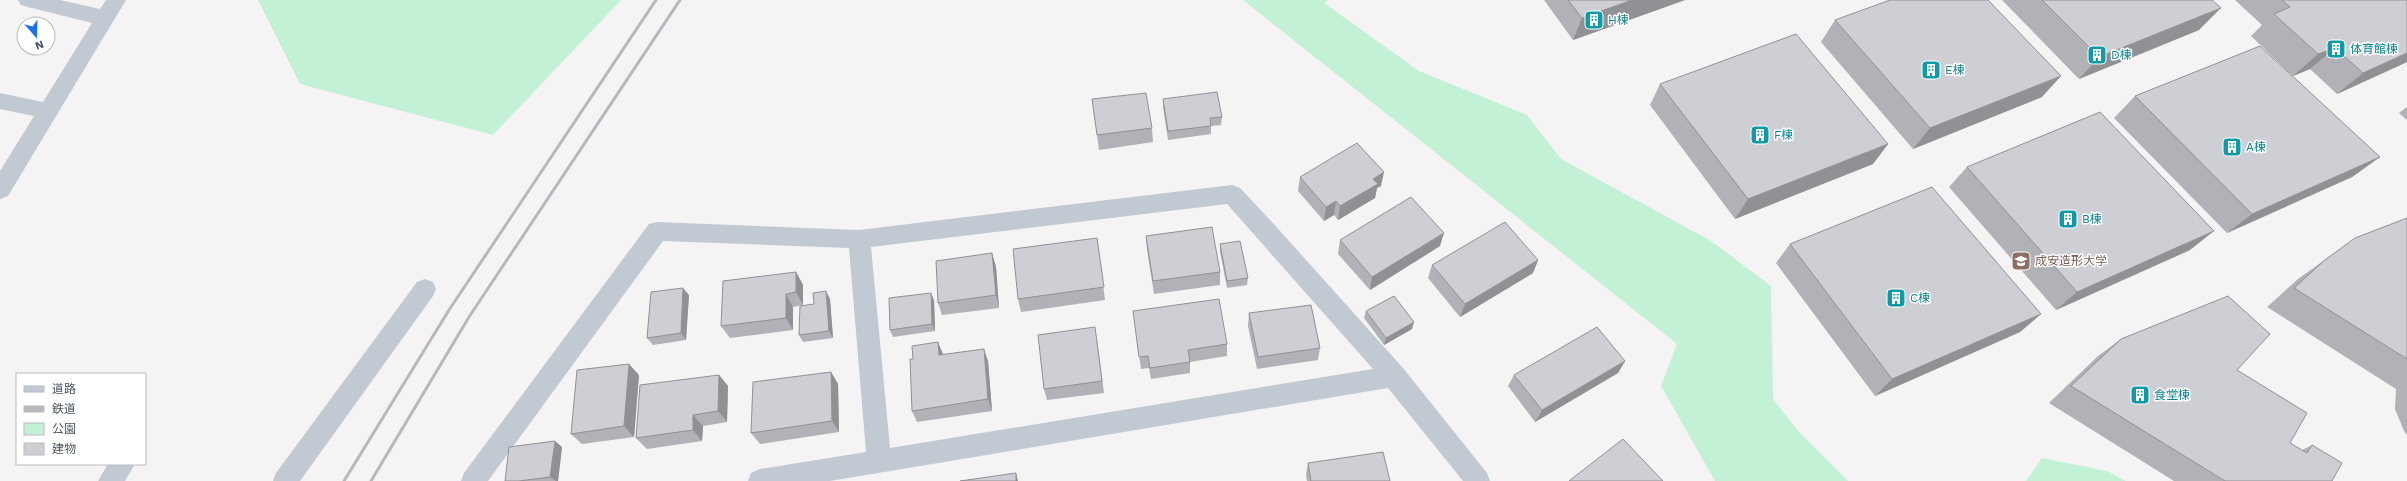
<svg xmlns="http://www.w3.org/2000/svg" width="2407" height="481" font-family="'Work Sans','Noto Sans JP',sans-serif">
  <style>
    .green { fill: #c3f1d5 }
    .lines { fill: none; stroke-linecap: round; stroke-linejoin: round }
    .street { fill: #c1cad2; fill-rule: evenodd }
    .rail { stroke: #b5b8bd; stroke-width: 3 }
    .wall { fill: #b0b2b7 }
    .shaded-wall { fill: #909195 }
    .building { fill: #cdcfd5; stroke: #909195 }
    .labels { text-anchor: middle; stroke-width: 3; stroke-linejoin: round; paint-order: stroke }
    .culture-label { font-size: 12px; fill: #0d838f; stroke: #fff; text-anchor: start }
    .education-label { font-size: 12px; fill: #785e54; stroke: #fff; text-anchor: start }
  </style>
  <rect width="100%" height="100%" fill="#f5f3f3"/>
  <g class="green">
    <path d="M258,0H621L493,135L300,84Z"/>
    <path d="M1243,0H1328L1324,3L1419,71L1527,115L1561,159L1711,241L1771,286L1773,399L1799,432L1848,481H1715L1661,386L1677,344Z"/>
    <path d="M2042,458L2107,471L2126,481H2026Z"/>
  </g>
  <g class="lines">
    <g class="street">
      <path d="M18,0H60L100,9L106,0H126L8,196L0,199V171L34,116L0,109V93L43,102L92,23L28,7L21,5Z"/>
      <path d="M1232,185L1240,188L1272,222L1403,368L1487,473L1490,481H1463L1388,388L830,481H748L751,473L760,469L866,452L849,248L663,241L488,481H461L464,473L649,224L657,222L859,230ZM1227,204L1373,369L890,448L871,247Z"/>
      <path d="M425,279L433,282L436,289L433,296L300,481H273L276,473L417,282Z"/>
      <path d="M108,464H135L125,481H98Z"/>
    </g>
    <g class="rail">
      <path d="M344,481L449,310L656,0"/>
      <path d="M371,481L469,317L680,0"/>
    </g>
  </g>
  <g class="wall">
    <path d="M1544,0H1685L1573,40Z"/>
    <path d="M2002,0H2212L2199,30L2079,79Z"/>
    <path d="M2235,0H2407V62L2337,94L2310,69L2293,76L2251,36L2262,25Z"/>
    <path d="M1835,20L2042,97L1913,149L1821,42Z"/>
    <path d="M1660,84L1888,144L1873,164L1735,219L1650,105Z"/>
    <path d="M2135,96L2380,157L2352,177L2227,233L2114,118Z"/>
    <path d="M1092,99L1152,128L1153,142L1099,150Z"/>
    <path d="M1163,99L1222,117L1221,125L1211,126V134L1168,140L1163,107Z"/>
    <path d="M2407,107V120L2399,113Z"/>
    <path d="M1967,167L2190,250L2056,310L1949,187Z"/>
    <path d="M1300,177L1381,186L1377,188L1375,198L1338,220L1334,215L1324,221L1298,191Z"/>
    <path d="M2407,218V435L2404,431L2395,409L2396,389L2267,307L2298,279L2355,238Z"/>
    <path d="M1146,236L1220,272V285L1154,294L1147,250Z"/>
    <path d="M1097,238L1105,300L1021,312L1018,299Z"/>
    <path d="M1340,240L1440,246L1370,290L1338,254Z"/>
    <path d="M1220,244L1248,278L1247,285L1227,288L1220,252Z"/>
    <path d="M1790,244L2041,314L2020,332L1875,396L1776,263Z"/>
    <path d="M992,253L996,267L999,308L942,315L938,303Z"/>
    <path d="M1538,260L1533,273L1460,317L1428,278L1432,265Z"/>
    <path d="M796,272L803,285V305L793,307V330L730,338L721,326Z"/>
    <path d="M689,295L686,340L653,345L647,338Z"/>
    <path d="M830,299L833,338L803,342L799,335Z"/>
    <path d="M934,300L935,331L893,337L890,330Z"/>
    <path d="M1133,311L1227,344V356L1190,362V373L1151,379L1149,368L1141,369Z"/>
    <path d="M1366,311L1412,329L1384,345L1364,318Z"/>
    <path d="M1249,313L1320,348L1318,360L1257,369L1248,326Z"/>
    <path d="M2121,339L2237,370L2290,443L2302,450L2312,445L2332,481H2174L2049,403L2098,356Z"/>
    <path d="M1097,340L1104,393L1047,400L1044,389Z"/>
    <path d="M943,355L988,361L992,411L917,422L912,411L913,359Z"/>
    <path d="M1625,361L1618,373L1535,422L1508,386L1514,375Z"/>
    <path d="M831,372L838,384L839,432L760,444L751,433Z"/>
    <path d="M639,375L634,437L582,444L571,434Z"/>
    <path d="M719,375L728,386L727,422L703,426L702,441L647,449L636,438Z"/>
    <path d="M562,447L558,481H505Z"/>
    <path d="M1308,463L1390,481H1307L1306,474Z"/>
  </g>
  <g class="shaded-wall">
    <path d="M1632,0H1685L1573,40L1582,18Z"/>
    <path d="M2221,8L2199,30L2079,79L2099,57Z"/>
    <path d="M2335,48L2310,69L2293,76L2318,54Z"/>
    <path d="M2407,53V62L2337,94L2363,73Z"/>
    <path d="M2061,76L2042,97L1913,149L1930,128Z"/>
    <path d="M1888,144L1873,164L1735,219L1748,199Z"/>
    <path d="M2380,157L2352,177L2227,233L2252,214Z"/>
    <path d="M1384,172L1381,186L1377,188L1375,198L1338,220L1340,206L1373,179Z"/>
    <path d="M1336,201L1334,215L1324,221L1326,207Z"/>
    <path d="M2214,231L2190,250L2056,310L2077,292Z"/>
    <path d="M1444,233L1440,246L1370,290L1372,277Z"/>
    <path d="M992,253L996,267L999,308L996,295Z"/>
    <path d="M1538,260L1533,273L1460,317L1465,304Z"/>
    <path d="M796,272L803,285V305L796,292Z"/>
    <path d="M683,288L689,295L686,340L681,333Z"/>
    <path d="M826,291L830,299L833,338L829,331Z"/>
    <path d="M931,293L934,300L935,331L932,324Z"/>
    <path d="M786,294L793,307V330L786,318Z"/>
    <path d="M2041,314L2020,332L1875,396L1892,379Z"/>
    <path d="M1414,322L1412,329L1384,345L1386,338Z"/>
    <path d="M938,342L943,354V367L939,355Z"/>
    <path d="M984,349L988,361L992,411L988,399Z"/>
    <path d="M1625,361L1618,373L1535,422L1542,410Z"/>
    <path d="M629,364L639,375L634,437L624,426Z"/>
    <path d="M831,372L838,384L839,432L832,421Z"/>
    <path d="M719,375L728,386L727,422L718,411Z"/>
    <path d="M693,415L703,426L702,441L693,430Z"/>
    <path d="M555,441L562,447L558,481H556L550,477Z"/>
    <path d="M1016,473L1018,481H1016Z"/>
  </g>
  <g class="building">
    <path d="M1568,0H1632L1582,18Z"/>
    <path d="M1890,0H1988L2061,76L1930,128L1835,20Z"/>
    <path d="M2042,0H2212L2221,8L2099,57Z"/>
    <path d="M2282,0H2407V53L2363,73L2335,48L2318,54L2274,14L2290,7Z"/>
    <path d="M1796,34L1888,144L1748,199L1660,84Z"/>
    <path d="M2260,46L2380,157L2252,214L2135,96Z"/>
    <path d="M1217,92L1222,117L1210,118L1211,126L1168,131L1163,99Z"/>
    <path d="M1146,93L1152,128L1097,135L1092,99Z"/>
    <path d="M2100,112L2214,231L2077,292L1967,167Z"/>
    <path d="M1357,143L1384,172L1373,179L1378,184L1340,206L1336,201L1326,207L1300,177Z"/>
    <path d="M1932,187L2041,314L1892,379L1790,244Z"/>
    <path d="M1411,197L1444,233L1372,277L1340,240Z"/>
    <path d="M2407,218V359L2294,288L2325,260L2355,238Z"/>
    <path d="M1505,222L1538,260L1465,304L1432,265Z"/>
    <path d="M1212,227L1220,272L1153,281L1146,236Z"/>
    <path d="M1097,238L1104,287L1018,299L1013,249Z"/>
    <path d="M1240,241L1248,278L1227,281L1220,244Z"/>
    <path d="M992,253L996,295L938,303L936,261Z"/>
    <path d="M796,272V292L786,294V318L721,326L723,281Z"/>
    <path d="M683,288L681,333L647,338L651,292Z"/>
    <path d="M826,291L829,331L799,335L800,306L814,304L813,293Z"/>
    <path d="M931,293L932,324L890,330L889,298Z"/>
    <path d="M1394,296L1414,322L1386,338L1366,311Z"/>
    <path d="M2228,296L2270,334L2237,370L2307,413L2290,443L2307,453L2312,445L2342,463L2332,481H2225L2071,386L2121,339Z"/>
    <path d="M1219,299L1227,344L1188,350L1190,362L1150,368L1148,356L1139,357L1133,311Z"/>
    <path d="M1311,305L1320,348L1258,357L1249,313Z"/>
    <path d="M1095,327L1102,381L1044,389L1038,335Z"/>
    <path d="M1597,327L1625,361L1542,410L1514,375Z"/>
    <path d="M938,342L939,355L984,349L988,399L912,411L910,359H913L912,346Z"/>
    <path d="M629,364L624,426L571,434L577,370Z"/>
    <path d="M831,372L832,421L751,433L753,382Z"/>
    <path d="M719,375L718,411L693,415V430L636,438L640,385Z"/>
    <path d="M1623,439L1663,481H1569Z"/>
    <path d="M555,441L550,477L519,481H505L509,447Z"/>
    <path d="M1383,452L1390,481H1311L1308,463Z"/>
    <path d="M1016,473V481H960Z"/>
  </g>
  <defs>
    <symbol id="building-square" viewBox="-11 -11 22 22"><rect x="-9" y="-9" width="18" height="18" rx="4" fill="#0f9aa8" stroke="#fff"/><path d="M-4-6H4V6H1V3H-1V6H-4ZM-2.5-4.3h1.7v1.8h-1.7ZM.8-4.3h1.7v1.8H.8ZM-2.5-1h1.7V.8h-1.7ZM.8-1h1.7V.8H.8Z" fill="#fff"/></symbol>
    <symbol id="university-square" viewBox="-11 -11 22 22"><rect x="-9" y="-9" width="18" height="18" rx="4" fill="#8d6e63" stroke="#fff"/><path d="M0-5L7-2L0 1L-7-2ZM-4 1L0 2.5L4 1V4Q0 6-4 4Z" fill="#fff"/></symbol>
  </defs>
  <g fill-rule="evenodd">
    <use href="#building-square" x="1583" y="9" width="22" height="22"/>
    <use href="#building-square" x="2325" y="38" width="22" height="22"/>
    <use href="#building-square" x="2086" y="44" width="22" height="22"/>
    <use href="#building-square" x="1920" y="59" width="22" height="22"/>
    <use href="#building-square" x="1749" y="124" width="22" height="22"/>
    <use href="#building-square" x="2221" y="136" width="22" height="22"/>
    <use href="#building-square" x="2057" y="208" width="22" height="22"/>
    <use href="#university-square" x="2010" y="250" width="22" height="22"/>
    <use href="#building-square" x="1885" y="287" width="22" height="22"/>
    <use href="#building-square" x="2129" y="384" width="22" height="22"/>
  </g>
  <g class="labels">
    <g class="culture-label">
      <text x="1608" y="24">H棟</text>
      <text x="2350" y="53">体育館棟</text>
      <text x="2111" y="59">D棟</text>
      <text x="1945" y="74">E棟</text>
      <text x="1774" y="139">F棟</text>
      <text x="2246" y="151">A棟</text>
      <text x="2082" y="223">B棟</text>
      <text x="1910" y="302">C棟</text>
      <text x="2154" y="399">食堂棟</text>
    </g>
    <g class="education-label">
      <text x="2035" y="265">成安造形大学</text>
    </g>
  </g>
  <rect x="16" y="373" width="130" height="92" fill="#ffffff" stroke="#b7bbc0"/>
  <rect x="24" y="386" width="20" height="6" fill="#c1cad2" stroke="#b7bbc0"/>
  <text x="52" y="393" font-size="12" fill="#4a5661">道路</text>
  <rect x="24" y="406" width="20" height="6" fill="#b5b8bd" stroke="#b7bbc0"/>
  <text x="52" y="413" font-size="12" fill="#4a5661">鉄道</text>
  <rect x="24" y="423" width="20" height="12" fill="#c3f1d5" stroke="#b7bbc0"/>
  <text x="52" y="433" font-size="12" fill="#4a5661">公園</text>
  <rect x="24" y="443" width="20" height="12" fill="#cdcfd5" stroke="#b7bbc0"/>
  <text x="52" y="453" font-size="12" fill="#4a5661">建物</text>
  <g transform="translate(36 36) rotate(160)"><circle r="19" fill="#ffffff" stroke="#b7bbc0"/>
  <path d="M0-3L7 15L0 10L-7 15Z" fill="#1a73e8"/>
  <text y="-6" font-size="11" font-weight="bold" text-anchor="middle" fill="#4a5661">N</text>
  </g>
</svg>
